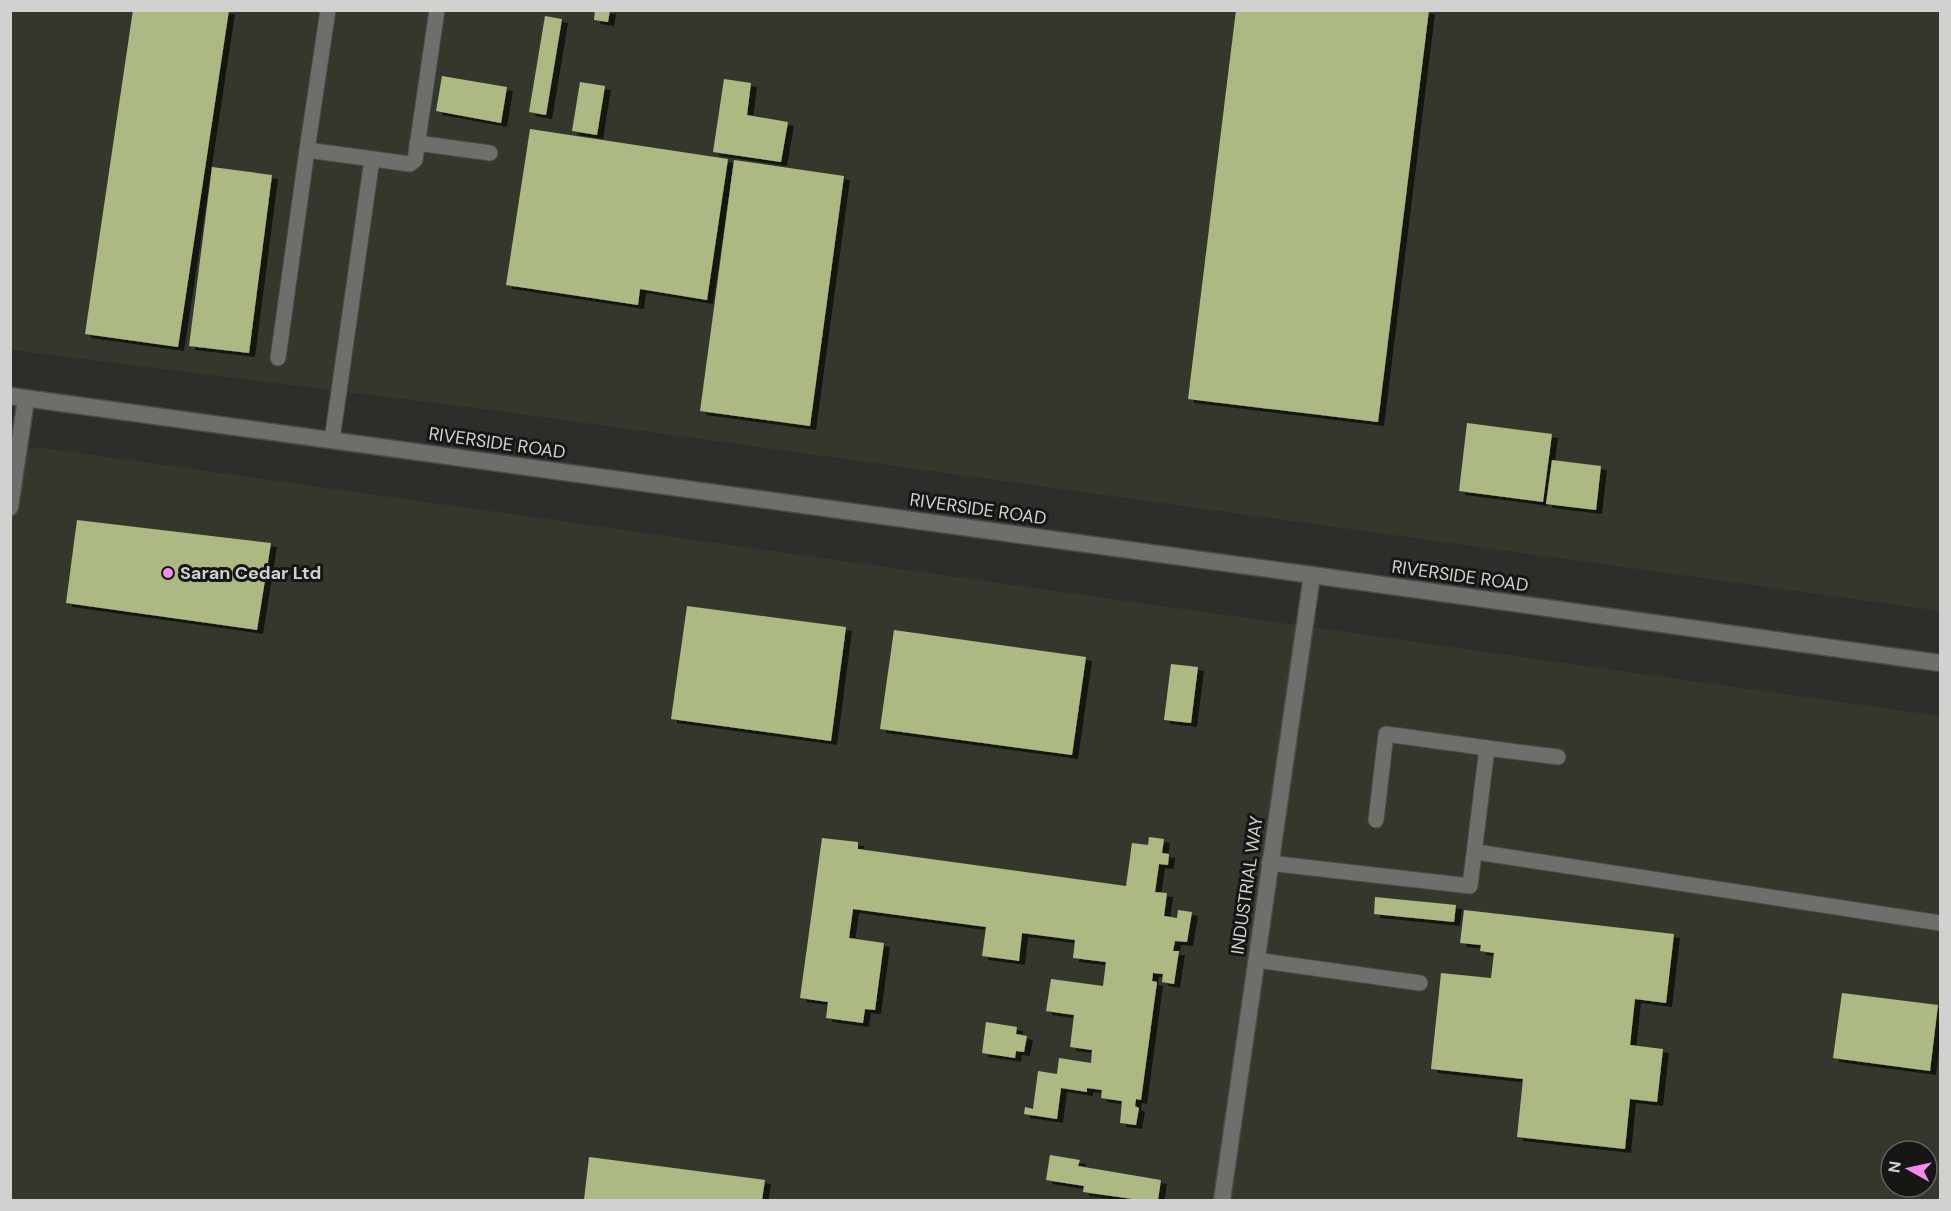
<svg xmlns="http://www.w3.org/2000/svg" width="1951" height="1211" font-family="'DM Sans',sans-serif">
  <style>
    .built { fill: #35372d; fill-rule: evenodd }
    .building { fill: #adb982; filter: url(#shadow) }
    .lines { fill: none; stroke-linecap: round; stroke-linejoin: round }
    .service-casing { stroke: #4a4b48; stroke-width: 17 }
    .minor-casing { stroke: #4a4b48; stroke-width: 19 }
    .tertiary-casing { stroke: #4a4b48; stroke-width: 19 }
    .service { stroke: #6d6f6a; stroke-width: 15 }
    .minor { stroke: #6d6f6a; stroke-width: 16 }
    .tertiary { stroke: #6d6f6a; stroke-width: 16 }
    .poi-dot { fill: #f489f1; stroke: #161614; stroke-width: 2 }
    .labels { text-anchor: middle; stroke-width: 6; stroke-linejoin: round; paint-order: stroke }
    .street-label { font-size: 18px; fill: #d1d2cf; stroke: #161614 }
    .poi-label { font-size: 18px; font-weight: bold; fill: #d1d2cf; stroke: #161614; text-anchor: start }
  </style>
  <defs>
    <filter id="shadow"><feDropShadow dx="6" dy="4" stdDeviation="0" flood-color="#0009"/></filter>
  </defs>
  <rect width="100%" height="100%" fill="#2d2e2a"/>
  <g class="built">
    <path d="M10,11H1940V611L491,410L11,350Z"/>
    <path d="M44,448L1940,716V1200H11V450ZM1891,1151H1927V1187H1891Z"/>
  </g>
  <g class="building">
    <path d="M133,10H229L178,347L85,334Z"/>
    <path d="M595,10H610L608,22L594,20Z"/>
    <path d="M1236,10H1429L1378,422L1188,399Z"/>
    <path d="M545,16L562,19L546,115L529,112Z"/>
    <path d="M442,76L507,87L501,123L436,111Z"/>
    <path d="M724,79L751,83L747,115L788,122L781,162L713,152Z"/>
    <path d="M580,82L605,86L597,135L572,131Z"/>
    <path d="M530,129L728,159L707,300L640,289L638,305L506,285Z"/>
    <path d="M734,160L844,176L810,426L700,411Z"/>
    <path d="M212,167L272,175L249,353L189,346Z"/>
    <path d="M1467,423L1552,434L1543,502L1459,491Z"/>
    <path d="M1552,460L1601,466L1596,510L1546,504Z"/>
    <path d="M77,520L271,543L257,630L66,603Z"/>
    <path d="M687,606L846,627L831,741L671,719Z"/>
    <path d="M894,630L1086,657L1072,755L880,729Z"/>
    <path d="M1171,664L1198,667L1191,723L1164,720Z"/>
    <path d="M1149,837L1164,839L1162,853L1169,854L1168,865L1159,864L1155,892L1167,893L1164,916L1177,918L1178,910L1192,912L1187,942L1175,941L1173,951H1179L1174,984L1162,982L1163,974L1153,973L1152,981L1157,982L1141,1100L1136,1099L1135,1106L1139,1108L1136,1125L1120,1123L1122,1101L1101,1098L1102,1090L1087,1088V1092L1061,1088L1057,1119L1024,1114L1025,1107L1033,1109L1038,1071L1057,1074L1059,1058L1091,1063L1092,1050L1070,1047L1074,1015L1046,1011L1051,979L1103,986L1106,962L1073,958L1075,940L1022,933L1019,961L982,956L986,927L853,909L849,938L884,943L875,1010L865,1009L863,1023L826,1018L828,1002L800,998L822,838L858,842V849L1126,886L1132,843L1148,845Z"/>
    <path d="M1375,897L1456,905L1454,922L1374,914Z"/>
    <path d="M1464,910L1674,934L1666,1003L1635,999L1630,1045L1663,1049L1657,1102L1630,1099L1625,1149L1517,1137L1523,1079L1431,1069L1441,973L1491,978L1494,953L1480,951L1481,945L1460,943Z"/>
    <path d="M1842,993L1938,1005L1930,1071L1833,1058Z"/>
    <path d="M986,1022L1017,1027L1016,1034L1027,1036L1024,1052L1016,1051L1015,1058L982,1053Z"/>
    <path d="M1050,1155L1080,1160L1078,1166L1161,1180L1158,1200H1140L1083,1192L1084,1186L1046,1180Z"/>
    <path d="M589,1157L765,1180L762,1200H584Z"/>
  </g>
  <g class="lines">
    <defs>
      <g id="service">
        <path d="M328,10L307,150L410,164L415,160L437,10"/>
        <path d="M417,143L490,153"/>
        <path d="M278,358L307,150"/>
        <path d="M332,440L372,159"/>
        <path d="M1376,820L1386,734L1487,748"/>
        <path d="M1476,852L1940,923"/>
        <path d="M1269,863L1470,886L1487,748L1558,757"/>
        <path d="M1256,960L1420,983"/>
      </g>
      <g id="minor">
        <path d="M10,507L26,399"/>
        <path d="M1222,1200L1312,575"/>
      </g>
      <path id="tertiary" d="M10,396L1312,575L1940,663"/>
    </defs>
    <use href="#service" class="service-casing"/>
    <use href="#minor" class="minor-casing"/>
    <use href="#tertiary" class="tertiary-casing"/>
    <use href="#service" class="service"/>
    <use href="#minor" class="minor"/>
    <use href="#tertiary" class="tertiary"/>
  </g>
  <circle class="poi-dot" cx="168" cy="573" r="6"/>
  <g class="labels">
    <g class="street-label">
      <text transform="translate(497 443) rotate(8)" y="6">RIVERSIDE ROAD</text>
      <text transform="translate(978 509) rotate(8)" y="6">RIVERSIDE ROAD</text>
      <text transform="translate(1460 576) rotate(8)" y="6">RIVERSIDE ROAD</text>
      <text transform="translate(1247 885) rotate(-82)" y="6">INDUSTRIAL WAY</text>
    </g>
    <g class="poi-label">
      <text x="180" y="579">Saran Cedar Ltd</text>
    </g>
  </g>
  <rect width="1951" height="1211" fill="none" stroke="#d1d2cf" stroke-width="24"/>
  <g transform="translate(1909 1169) rotate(278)"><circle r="28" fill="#161614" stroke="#61615f" stroke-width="1.5"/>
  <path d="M0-4.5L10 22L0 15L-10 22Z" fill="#f489f1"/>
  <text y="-9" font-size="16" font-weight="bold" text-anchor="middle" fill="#d1d2cf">N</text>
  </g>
</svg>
